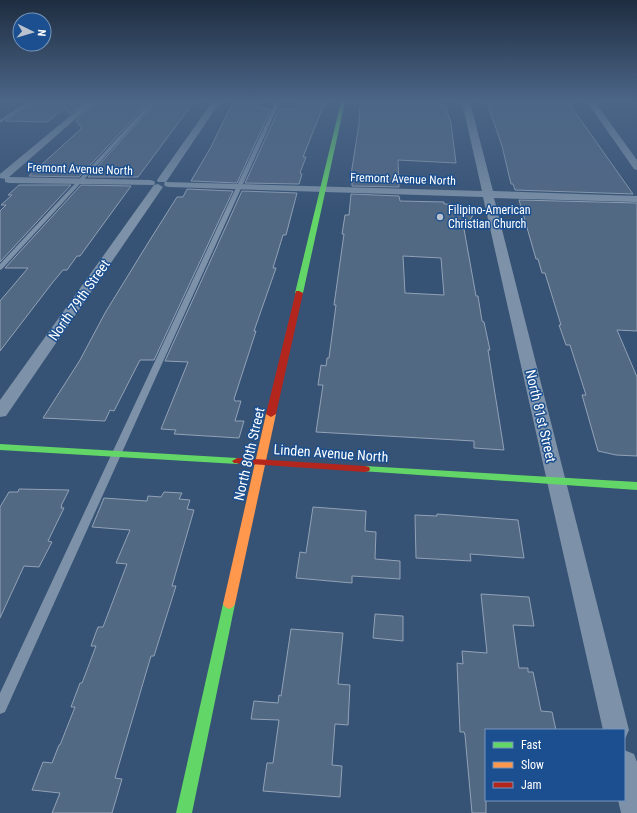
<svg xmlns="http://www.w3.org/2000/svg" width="637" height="813" font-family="'Roboto Condensed',sans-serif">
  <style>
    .building { fill: #526984; stroke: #92a2b6; fill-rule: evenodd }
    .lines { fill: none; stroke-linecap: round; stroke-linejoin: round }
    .lane { fill: #7d92a8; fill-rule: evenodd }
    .street { fill: #7d92a8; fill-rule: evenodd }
    .fast { fill: #63d668; fill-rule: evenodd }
    .slow { fill: #ff974d; fill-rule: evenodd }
    .jam { fill: #b3261e; fill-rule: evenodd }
    .poi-dot { fill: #b9c2ce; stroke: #1b4f8f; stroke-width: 1.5 }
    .labels { text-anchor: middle; stroke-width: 3; stroke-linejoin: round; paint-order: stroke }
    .far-street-label { font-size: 12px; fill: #fff; stroke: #1b4f8f }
    .far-poi-label { font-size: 12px; fill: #fff; stroke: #1b4f8f; text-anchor: start }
    .street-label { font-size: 14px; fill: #fff; stroke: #1b4f8f }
  </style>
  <rect width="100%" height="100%" fill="#365274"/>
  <g class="building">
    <path d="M32,102H85L70,114L65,108L47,122L5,121Z"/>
    <path d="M96,102H149L79,177L29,176L82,128L76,121Z"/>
    <path d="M156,102H193L192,103H193L138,177H88Z"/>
    <path d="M237,102H261L258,108L271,109L237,183L191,181L211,147L228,112L233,104H236Z"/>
    <path d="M299,102H325L303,157H306L300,173L302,174L299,184L245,183L279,109H296Z"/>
    <path d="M360,102H413V103L445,105L451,123L456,163L398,160L399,187L352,186V181H350L359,124Z"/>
    <path d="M487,102H568L633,194L515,190L513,184H511L502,146Z"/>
    <path d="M19,185H71L0,262V211L6,205H1L12,195H8Z"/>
    <path d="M81,185L131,186L80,256H77L67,270H63L53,282L0,351V301L28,268H5Z"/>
    <path d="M187,189L233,191L154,360H140L114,411L110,410L105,421L43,418L80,360L105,313L148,243L177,197H183Z"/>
    <path d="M242,191L297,193L286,235H283L273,268H276L254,331H256L234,399L235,401H241L235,421H244L239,438L174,434L176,430L161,429L188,362L165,361Z"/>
    <path d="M351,194L399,196L400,201L444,202V204L462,205L463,212H475L464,229L476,296H478L482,321L484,322L490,350H488L504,450L474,448V441L316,432L323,385H318L321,365L326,366L327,358H329L336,305H334L344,234H342L345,215H349ZM403,256L441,258L444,295L405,293Z"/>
    <path d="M519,200L637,203V331L617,330L637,377V456L616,455L598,451L582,395H586L570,345H566L559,325H561L545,273H542L538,259H536Z"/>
    <path d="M19,489L69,490L61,506H62L61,508H64L48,541L52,542L39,567L24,566L0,618V507L9,492H18Z"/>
    <path d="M164,492L182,493L179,499L190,500L187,509L194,510L172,586H176L154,656H151L115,778L122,779L112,813H52L60,793L32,790L43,762L52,763L59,745H60L75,707H71L80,683H82L96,646H91L98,627H103L127,564L116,563L130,530L92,527L104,498L147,501L148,496L161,497Z"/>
    <path d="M313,507L366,511L365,531L376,532L375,559L400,561V579L352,576V583L296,578L300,552L306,553Z"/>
    <path d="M437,514L518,520L524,558L470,554L471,561L416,558L415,515L437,516Z"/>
    <path d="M481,594L529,597L534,626L513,625L519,668H528V672H533L541,711L552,712L556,730H486V813H472L465,735L464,732H460L457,663L463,664L462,651L487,653Z"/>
    <path d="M375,614L403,616V641L373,638Z"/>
    <path d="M291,629L343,633L338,684L350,685L348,725L335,724L332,765L342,766L340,797L263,791L267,763H273L279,720L251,719L254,701L278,703L279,695L281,696Z"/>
  </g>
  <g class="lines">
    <g class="lane">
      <path d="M27,102H31L0,123V120Z"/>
      <path d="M151,102H155L2,269L0,270V264Z"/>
      <path d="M276,102H280L5,712L0,714V693Z"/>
    </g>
    <g class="street">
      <path d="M87,102H95L9,177L150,180L154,181L155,183L154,185L9,183L5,182V179L0,178V174Z"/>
      <path d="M212,102H220L166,182L482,191L462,102H470L493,191L637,196V202L494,198L629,730L625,739H624V730H603L483,197L169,187L165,186L164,184L165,182H158L157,180Z"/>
      <path d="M587,102H595L637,160V170L634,169Z"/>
      <path d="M158,184L163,187L6,416L0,417V400L154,185Z"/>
      <path d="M624,750L634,754L637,762V813H621L618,800H624Z"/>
    </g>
    <g class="fast">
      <path d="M341,102H345L303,293L299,295L295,293Z"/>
      <path d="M0,444L237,458L242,461L237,464L0,450Z"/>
      <path d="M365,466L637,482V490L361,471L360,469L361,467Z"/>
      <path d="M229,599L233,601L235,604L192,813H176L223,604L225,601Z"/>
    </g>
    <path class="slow" d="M271,411L276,414L235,604L233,607L229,609L225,607L223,604L266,414Z"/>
    <g class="jam">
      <path d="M296,291H299L303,293L276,414L271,417L266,414Z"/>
      <path d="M237,458L365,466L369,467L370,469L369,471L365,472L234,463L232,461Z"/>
    </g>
  </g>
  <linearGradient id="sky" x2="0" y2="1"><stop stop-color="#1e2d40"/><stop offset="0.47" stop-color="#4c6688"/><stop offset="1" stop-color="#4c6688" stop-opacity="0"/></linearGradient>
  <rect width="637" height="215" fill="url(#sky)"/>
  <circle class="poi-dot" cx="440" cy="217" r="4"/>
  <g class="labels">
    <g class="far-street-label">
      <text transform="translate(80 169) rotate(2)" y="4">Fremont Avenue North</text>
      <text transform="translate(403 179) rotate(2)" y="4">Fremont Avenue North</text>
    </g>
    <g class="far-poi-label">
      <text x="448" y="214">Filipino-American<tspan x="448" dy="14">Christian Church</tspan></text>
    </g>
    <g class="street-label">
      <text transform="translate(79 300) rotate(-55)" y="5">North 79th Street</text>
      <text transform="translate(541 416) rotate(77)" y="5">North 81st Street</text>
      <text transform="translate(331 453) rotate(4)" y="5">Linden Avenue North</text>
      <text transform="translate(249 454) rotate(-77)" y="5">North 80th Street</text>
    </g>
  </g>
  <rect x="485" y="729" width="140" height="72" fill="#1b4f8f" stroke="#7695bc"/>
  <rect x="493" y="742" width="20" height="6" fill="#63d668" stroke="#7695bc"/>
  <text x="521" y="749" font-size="12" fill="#ffffff">Fast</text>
  <rect x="493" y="762" width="20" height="6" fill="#ff974d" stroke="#7695bc"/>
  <text x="521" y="769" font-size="12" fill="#ffffff">Slow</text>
  <rect x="493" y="782" width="20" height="6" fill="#b3261e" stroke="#7695bc"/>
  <text x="521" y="789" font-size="12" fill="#ffffff">Jam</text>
  <g transform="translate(32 32) rotate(95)"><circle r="19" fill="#1b4f8f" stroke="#7695bc"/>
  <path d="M0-3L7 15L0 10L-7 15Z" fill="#b9c2ce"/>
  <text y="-6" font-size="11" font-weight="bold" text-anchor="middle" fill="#ffffff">N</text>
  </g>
</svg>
